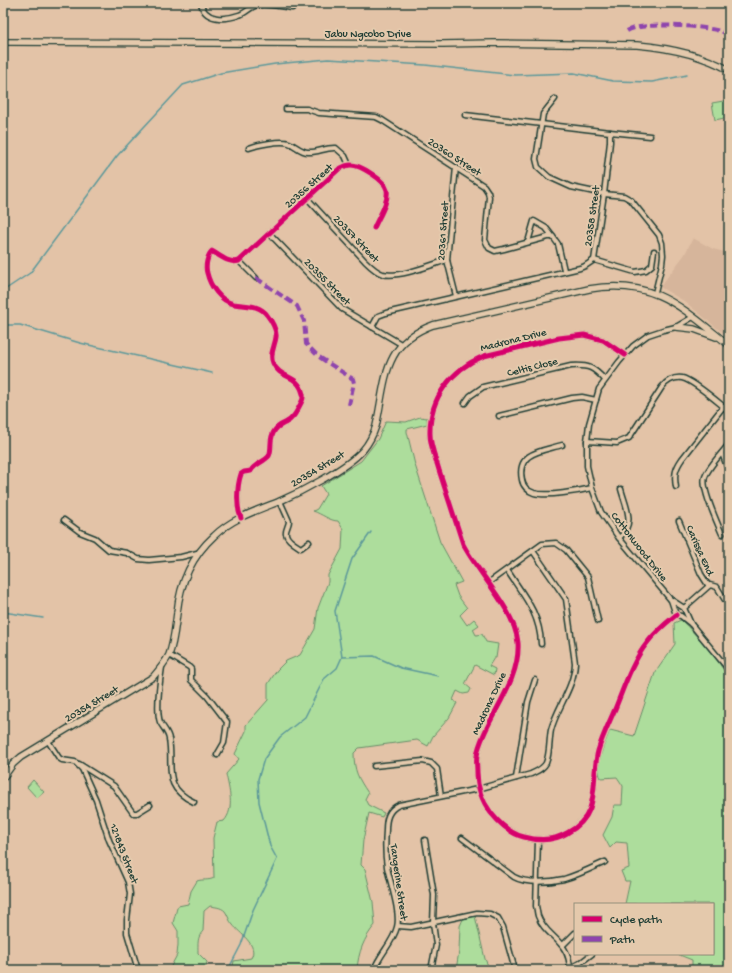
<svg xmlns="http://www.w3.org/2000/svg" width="732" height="973" font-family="'Gochi Hand',sans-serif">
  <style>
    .built { fill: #d6b59b }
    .green { fill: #addd9c; stroke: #668d68 }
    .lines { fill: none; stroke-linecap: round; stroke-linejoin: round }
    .stream { stroke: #5c989a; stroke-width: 1.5 }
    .street-casing { stroke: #1f3d34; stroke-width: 7 }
    .secondary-casing { stroke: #1f3d34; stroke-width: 8 }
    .street { stroke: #e4c9ac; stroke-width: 4 }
    .secondary { stroke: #e4c9ac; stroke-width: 5.5 }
    .quiet { stroke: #8e44ad; stroke-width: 4; stroke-dasharray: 8 4; stroke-linecap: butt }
    .cycleway-casing { stroke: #e4c9ac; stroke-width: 8 }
    .cycleway { stroke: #d6006c; stroke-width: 5 }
    .labels { text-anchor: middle; stroke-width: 4; stroke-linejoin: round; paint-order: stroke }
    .street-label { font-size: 11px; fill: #1f3d34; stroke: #e4c9ac }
  </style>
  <rect width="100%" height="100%" fill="#e3c3a7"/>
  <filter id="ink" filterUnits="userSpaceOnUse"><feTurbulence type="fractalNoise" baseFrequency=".025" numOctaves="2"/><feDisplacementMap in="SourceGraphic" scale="8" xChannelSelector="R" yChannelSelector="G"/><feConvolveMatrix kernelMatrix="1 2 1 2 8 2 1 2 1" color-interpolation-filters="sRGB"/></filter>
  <g filter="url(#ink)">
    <path class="built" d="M693,238L713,249L729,253V338L684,301L660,287L685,254Z"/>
    <g class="green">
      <path d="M729,100V117L715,120L712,103Z"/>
      <path d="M420,417L427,418V424L407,429V432L415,465L440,542L462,582L454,585L458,596L467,608L460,615L467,625L474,619L479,625L473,629L476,635L482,634L486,642L498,644L496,658H494L489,666L495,669L494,675L475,665L465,684L471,689L469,693L463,694L457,691L453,700L457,703L449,718L433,736L428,746L417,740L359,748L354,753C354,771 358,778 368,793L365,799L368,805L384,813L382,817L369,813L363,840L361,865L365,869L373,902L375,925C364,938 358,953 357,970H238L233,966L234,961L251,958C259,945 239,933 233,925C229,921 228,915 225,911C221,907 215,907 210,906L204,911L203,931C197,937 198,944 198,953L207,962L205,970H169L177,955L178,945V931L173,923L177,908L178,906L188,904L191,891L197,881C202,879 209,881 214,878L213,838L217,822L224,821C235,809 229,789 226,774L239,759L235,754L246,731V725L268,700V684L277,670L286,661L300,655L315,629L318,608L328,582V575L342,549L343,529L338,521C330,521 322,514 313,511L317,509L326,494L321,486L361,461L378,439L386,421L406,422Z"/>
      <path d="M681,620C697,636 720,660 729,680V970H692V960L677,954H713V904H625L630,881H625L621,871L629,868L627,843L616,842L610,848L603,835L612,817L614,805H622L623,786L617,777L601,778C594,766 605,743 610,730L634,736L655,673L675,644L674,623Z"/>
      <path d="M33,780L44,792L37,798L27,787Z"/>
      <path d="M475,916L485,959L490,970H456L459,951L460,926L463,919Z"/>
    </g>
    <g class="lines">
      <g class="stream">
        <path d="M3,291L30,273L117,156L183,85L221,73L275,64L328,59L425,65L515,75L574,73L613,81L652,82L687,75"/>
        <path d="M3,325H20L80,343L212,373"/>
        <path d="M3,612L43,618"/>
        <path d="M342,657L374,656L401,668L438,676"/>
        <path d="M228,970L241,945L253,910L277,859L270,846L259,802L258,779L264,759L280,737L305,717L324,679L337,668L342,657L335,611L352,559L371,532"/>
      </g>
      <defs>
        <g id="street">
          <path d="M201,3C204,21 225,20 239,15C246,13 251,6 258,5C268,3 281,7 292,8"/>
          <path d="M555,99L543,114L536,159L538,167L549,177L571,187L604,194L624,196L631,200L659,235L662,243L663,255L662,264L655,293"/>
          <path d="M286,109H307L319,113L376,117L382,120L484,186L488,192L489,197L485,240L489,248L495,251L504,249L548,237H553L558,244L564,270"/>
          <path d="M610,132L650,136"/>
          <path d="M249,148C257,145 280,140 289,143C295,145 301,152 308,152C317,153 326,147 336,148L345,156L349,165"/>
          <path d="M307,198L365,261C370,266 376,272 383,274C399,278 431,265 447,260"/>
          <path d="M270,234L342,309L401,344"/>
          <path d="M528,242L534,221L546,228L553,237"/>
          <path d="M594,260L635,272L646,270L652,265L654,251"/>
          <path d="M239,261L256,278"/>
          <path d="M456,296L447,260L456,167"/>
          <path d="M372,327L378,316L386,313L580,268L585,266L594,260L604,194L610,142V132L465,115"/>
          <path d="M625,355L603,340L584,335L559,338L484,356C452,369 429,398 430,434C430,446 436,459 439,470C447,495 455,519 463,544C478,574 515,609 518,643C520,675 498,704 485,732C482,739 478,747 477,756C476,761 477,767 477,772C477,787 482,801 491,813C500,824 511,834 524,837C539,841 554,841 567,833C603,814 590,781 598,751C602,737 609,723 615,709C624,687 632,662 647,643C655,632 666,623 676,615"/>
          <path d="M465,403L470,396L483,387L571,366C589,365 593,367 605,380"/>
          <path d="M499,416L572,398L582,397L596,400"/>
          <path d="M587,441L617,443L629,438L662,387C667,381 674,377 682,378C693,380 719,403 729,411"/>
          <path d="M562,445C542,451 516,452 522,480C523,486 528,491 534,493C547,497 579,491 592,488"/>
          <path d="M722,453L729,472"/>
          <path d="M676,487C674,475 675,469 682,459L723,407"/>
          <path d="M280,501L289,521C289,525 285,530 286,534C287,540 296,545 301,548L309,542"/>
          <path d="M241,518C236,506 237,486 241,474L244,472L251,471C253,465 264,462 269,456C273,448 268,439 275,430C278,426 281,425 285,423C293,419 296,413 300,405C302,401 304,399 303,394C298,373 280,380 273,363C269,354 275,346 276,337C277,330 271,320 267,315C259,304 245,306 234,304C220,301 210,286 207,273C205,266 207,256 212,251C220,256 229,264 239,261L339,169C343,167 346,165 351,165C360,165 385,180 387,190C389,202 378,218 374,228"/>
          <path d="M64,520L80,532L95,538L109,550L127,553L138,559L149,560L181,557L197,553"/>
          <path d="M679,521L701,574L708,585"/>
          <path d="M722,534C717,522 701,488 705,477C709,466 722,453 729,444"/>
          <path d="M619,538C636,523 626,508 621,489"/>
          <path d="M507,570C523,595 540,613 541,644"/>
          <path d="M488,583L542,544L556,543L566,550L588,577L598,621"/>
          <path d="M671,600L676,615"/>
          <path d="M684,608L710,585L717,587L725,600L729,603"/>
          <path d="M676,615L681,616L691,624L729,670"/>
          <path d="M691,624L684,608L670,599L619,538L601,512L592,488L587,466V441L589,424L599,389L619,362L633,346L648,335L663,330L676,327L693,317"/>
          <path d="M169,655L189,667L191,669V680L207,696L227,722L224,743L217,755"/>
          <path d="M162,667C160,680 156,710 160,722C163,728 168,732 169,739C174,766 161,787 194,802"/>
          <path d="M48,741L59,758L62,760L75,762L82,769L96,800L109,840L128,882L130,894L127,920V933L138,970"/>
          <path d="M79,764L114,786L133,813H137L150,805"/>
          <path d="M374,766L423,761L431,763L437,769L441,796"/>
          <path d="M516,778L528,702L535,680"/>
          <path d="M462,838L514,877C526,884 551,882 564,879C578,875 592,868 605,862"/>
          <path d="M425,840L434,895L433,923L436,945L431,970"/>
          <path d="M538,840L536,906C537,909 537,913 538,916C545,937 570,940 570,970"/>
          <path d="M398,926L411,927L477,913L490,914L498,918L503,927L515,970"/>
          <path d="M563,945L575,933"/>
          <path d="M570,968L580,963L592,954"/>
          <path d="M374,970C379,955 393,943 397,927C401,913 390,882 387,867C385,855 385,843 386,830C386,819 388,810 399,805L478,789L531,774C537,771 543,769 546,763C550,753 549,740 551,730C557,707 574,688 575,663L566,599L533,551"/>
        </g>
        <g id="secondary">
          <path d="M529,3H531"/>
          <path d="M3,42L443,44L494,43L637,45C669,48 701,54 729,70"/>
          <path d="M676,327L694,329L716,337"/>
          <path d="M3,778L13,764L21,757L153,677C159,670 165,663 169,655C174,642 175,627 177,613C180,583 191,557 214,536C231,519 255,511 278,502C301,492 346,469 363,450C369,443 373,435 376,426C386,382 382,343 433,325L589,289C654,278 681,307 729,345"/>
        </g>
      </defs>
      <use href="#street" class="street-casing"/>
      <use href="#secondary" class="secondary-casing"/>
      <use href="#street" class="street"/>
      <use href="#secondary" class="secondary"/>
      <g class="quiet">
        <path d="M627,31C640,22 694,26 711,29C718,30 723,32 729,34"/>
        <path d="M256,278L297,306L304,321L306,344L319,357L353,379L354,383L349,405"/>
      </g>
      <defs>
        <g id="cycleway">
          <path d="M625,355L603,340L584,335L559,338L484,356C452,369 429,398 430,434C430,446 436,459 439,470C447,495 455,519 463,544C478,574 515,609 518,643C520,675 498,704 485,732C482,739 478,747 477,756C476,761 477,767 477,772C477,787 482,801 491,813C500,824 511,834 524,837C539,841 554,841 567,833C603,814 590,781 598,751C602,737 609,723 615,709C624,687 632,662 647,643C655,632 666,623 676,615"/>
          <path d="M241,518C236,506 237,486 241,474L244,472L251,471C253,465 264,462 269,456C273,448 268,439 275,430C278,426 281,425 285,423C293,419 296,413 300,405C302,401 304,399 303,394C298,373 280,380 273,363C269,354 275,346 276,337C277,330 271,320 267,315C259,304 245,306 234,304C220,301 210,286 207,273C205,266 207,256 212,251C220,256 229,264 239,261L339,169C343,167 346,165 351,165C360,165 385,180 387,190C389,202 378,218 374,228"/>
        </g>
      </defs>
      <use href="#cycleway" class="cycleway-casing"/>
      <use href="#cycleway" class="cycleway"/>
    </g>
  </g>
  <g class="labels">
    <g class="street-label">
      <text x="368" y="37">Jabu Ngcobo Drive</text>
      <text transform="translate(455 156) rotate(33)" y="4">20360 Street</text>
      <text transform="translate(308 185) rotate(-42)" y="4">20356 Street</text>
      <text transform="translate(591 216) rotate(-82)" y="4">20358 Street</text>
      <text transform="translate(442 231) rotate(-86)" y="4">20361 Street</text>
      <text transform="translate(357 238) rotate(46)" y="4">20357 Street</text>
      <text transform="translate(328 281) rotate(45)" y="4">20355 Street</text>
      <text transform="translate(513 339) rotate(-14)" y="4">Madrona Drive</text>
      <text transform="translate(532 366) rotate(-14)" y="4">Celtis Close</text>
      <text transform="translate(317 468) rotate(-31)" y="4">20354 Street</text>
      <text transform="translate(640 546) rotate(52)" y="4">Cottonwood Drive</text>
      <text transform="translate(701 550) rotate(66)" y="4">Carissa End</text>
      <text transform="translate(91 703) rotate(-31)" y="4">20354 Street</text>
      <text transform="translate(488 703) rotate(-65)" y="4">Madrona Drive</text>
      <text transform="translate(125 853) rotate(69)" y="4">121843 Street</text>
      <text transform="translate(400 882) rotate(82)" y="4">Tangerine Street</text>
    </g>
  </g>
  <rect width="732" height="973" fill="none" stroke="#e4c9ac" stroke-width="16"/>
  <rect x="8" y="8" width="716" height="957" fill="none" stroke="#1f3d34" stroke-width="1.5" filter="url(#ink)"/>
  <rect x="574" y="903" width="140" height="52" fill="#e4c9ac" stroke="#95917c"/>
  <rect x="582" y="916" width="20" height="6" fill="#d6006c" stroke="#95917c"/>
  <text x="610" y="923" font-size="12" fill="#1f3d34">Cycle path</text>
  <rect x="582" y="936" width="20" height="6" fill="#8e44ad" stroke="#95917c"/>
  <text x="610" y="943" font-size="12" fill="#1f3d34">Path</text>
</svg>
